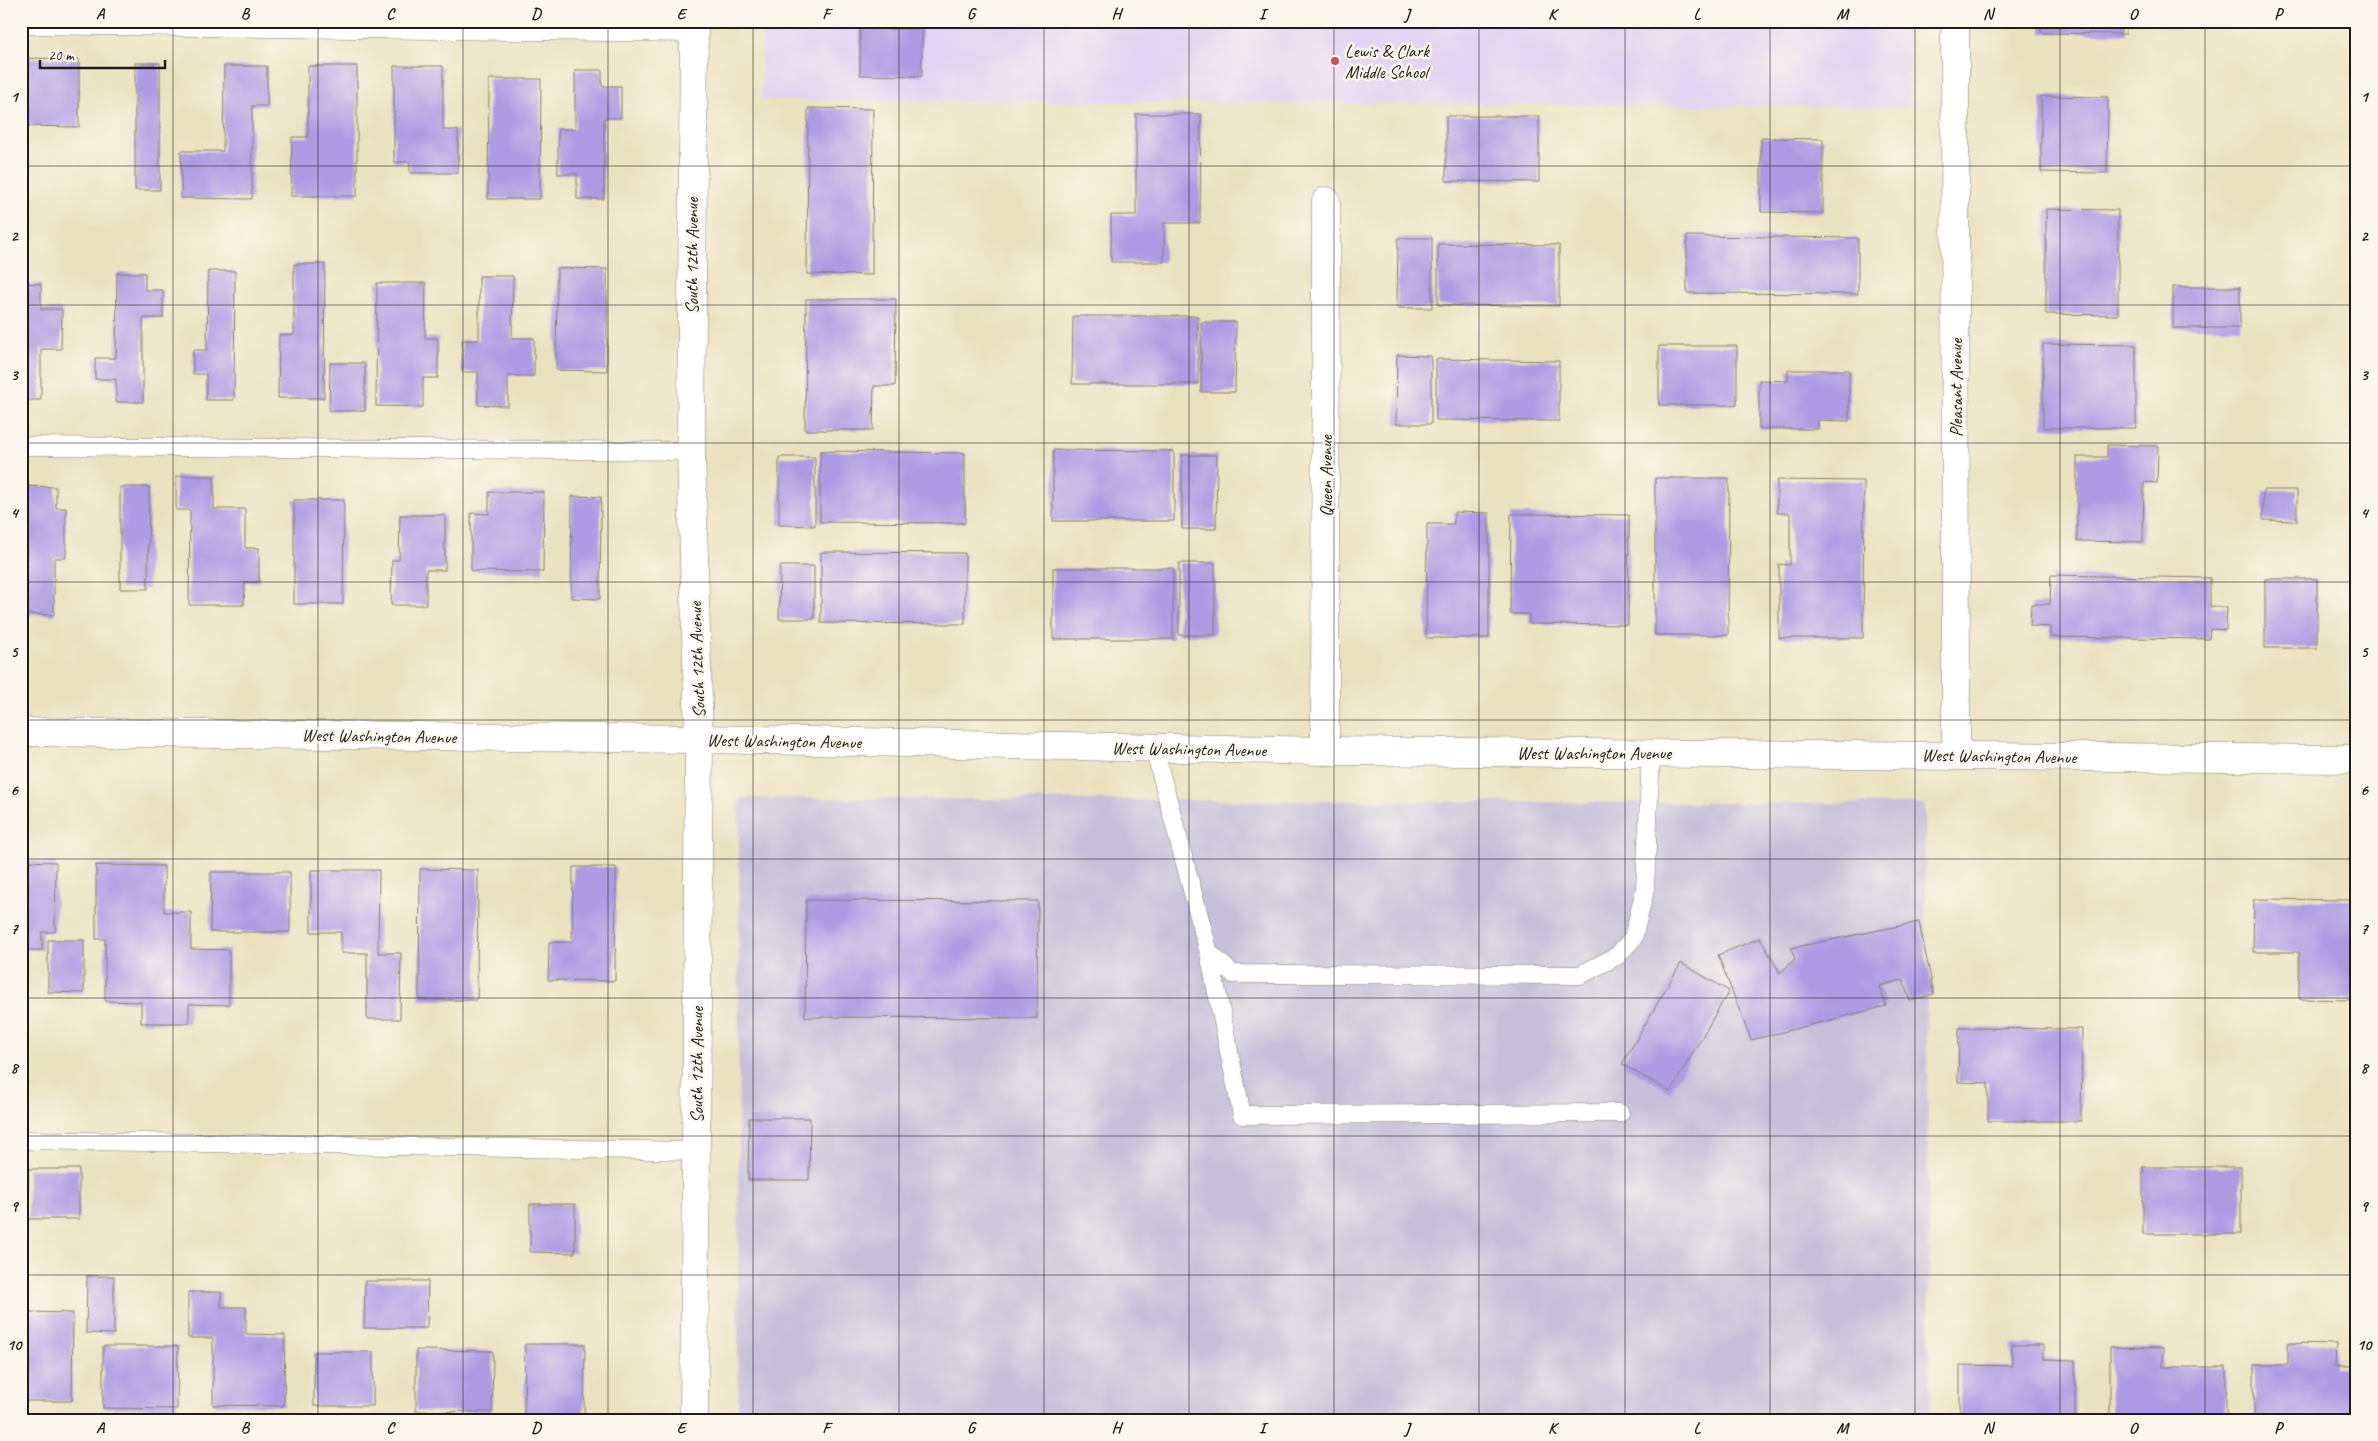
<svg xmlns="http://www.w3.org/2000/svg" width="2378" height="1441" font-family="Caveat,sans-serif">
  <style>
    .built { fill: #e4d3f2 }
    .industrial { fill: #c6c0da }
    .building { fill: #ad9ce3 }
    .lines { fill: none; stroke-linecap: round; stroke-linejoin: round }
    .lane-casing { stroke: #837f6e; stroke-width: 19 }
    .street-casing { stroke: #837f6e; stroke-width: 29 }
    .secondary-casing { stroke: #837f6e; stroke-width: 29 }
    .lane { stroke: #fff; stroke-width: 18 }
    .street { stroke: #fff; stroke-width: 28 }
    .secondary { stroke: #fff; stroke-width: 28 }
    .grid { fill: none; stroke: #1c1c1c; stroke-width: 1; stroke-opacity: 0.55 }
    .poi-dot { fill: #d1495b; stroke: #fbf7ec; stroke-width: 2 }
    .labels { text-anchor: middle; stroke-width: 5; stroke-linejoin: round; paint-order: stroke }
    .poi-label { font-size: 18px; fill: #1c1c1c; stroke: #fbf7ec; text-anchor: start }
    .street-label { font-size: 18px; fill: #1c1c1c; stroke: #fbf7ec }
    .neatline { fill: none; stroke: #1c1c1c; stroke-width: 2 }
    .grid-label { font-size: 16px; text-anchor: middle; font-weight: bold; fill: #1c1c1c }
  </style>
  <rect width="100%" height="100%" fill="#fbf7ec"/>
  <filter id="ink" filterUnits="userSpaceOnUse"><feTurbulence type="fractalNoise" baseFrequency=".02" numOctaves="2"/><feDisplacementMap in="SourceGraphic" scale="10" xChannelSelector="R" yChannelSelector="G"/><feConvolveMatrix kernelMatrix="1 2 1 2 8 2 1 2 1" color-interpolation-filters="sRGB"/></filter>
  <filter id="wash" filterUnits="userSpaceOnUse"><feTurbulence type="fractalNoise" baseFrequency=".0096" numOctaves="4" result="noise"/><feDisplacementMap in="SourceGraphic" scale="20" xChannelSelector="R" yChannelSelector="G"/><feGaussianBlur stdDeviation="1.12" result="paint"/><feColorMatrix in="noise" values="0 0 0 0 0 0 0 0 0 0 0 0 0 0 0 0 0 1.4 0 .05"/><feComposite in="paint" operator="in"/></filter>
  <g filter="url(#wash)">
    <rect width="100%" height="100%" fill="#eae2bf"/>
    <path class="built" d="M762,21H1909V107L761,100Z"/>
    <path class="industrial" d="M739,798L1925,804L1930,1420H738Z"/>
    <g id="blocks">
      <g class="building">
        <path d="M2041,21H2126V34L2041,33Z"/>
        <path d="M860,29H922V76L860,75Z"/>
        <path d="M21,58L79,59V127L21,126Z"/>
        <rect x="135" y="63" width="25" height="127"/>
        <path d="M224,66H267V106H252V199L181,198V151H223Z"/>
        <path d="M308,66H357V196H291L292,137H308Z"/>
        <path d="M394,66H443V130H458V173H410V162H394Z"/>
        <path d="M575,70H602V86H621V118H604V199H577V174H558V129H575Z"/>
        <path d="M489,79H541L540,199H488Z"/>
        <path d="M2041,96L2108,97L2107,173L2041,172Z"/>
        <path d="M808,108L873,109L872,275L807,274Z"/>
        <path d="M1136,114H1201L1200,223H1164V262H1111V215H1136Z"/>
        <path d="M1446,116H1539V182L1446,181Z"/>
        <path d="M1761,138L1823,139V213L1761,212Z"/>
        <path d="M2046,209L2118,210V315L2046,314Z"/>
        <path d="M1687,236L1858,238V294L1687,293Z"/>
        <path d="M1398,238H1432V308H1397Z"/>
        <path d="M1438,244L1559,245V306L1438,305Z"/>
        <path d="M294,264H325L324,398H278L279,335H294Z"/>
        <path d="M557,268L607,269V371L556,370Z"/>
        <path d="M208,271H235L234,400H206V374H193V350H207Z"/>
        <path d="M117,273H145V290H163V318H143V402H116V379H95V358H116Z"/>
        <path d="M479,276H513L512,338H534V376H508V406L478,405V372H462V340H479Z"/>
        <path d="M21,283L41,284V309H62L61,349H41V400H21Z"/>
        <path d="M377,283H426L425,338H438V378H423V407L376,406Z"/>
        <rect x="2173" y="287" width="67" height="41"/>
        <path d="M806,299H896L895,386H874L873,430H805Z"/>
        <path d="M1073,316H1198V384H1072Z"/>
        <path d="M1201,322H1236L1235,392H1201Z"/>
        <path d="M2043,344L2136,345V428H2043Z"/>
        <rect x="1659" y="346" width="78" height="59"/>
        <path d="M1397,355L1431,356V424H1396Z"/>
        <path d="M1436,359L1559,361V421L1436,420Z"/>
        <path d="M330,363H365V411H329Z"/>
        <path d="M1788,370H1849V421L1818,420V429H1759V380L1788,381Z"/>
        <path d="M2107,445L2158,446L2157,483L2144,482L2143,542L2077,541V457H2107Z"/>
        <path d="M1053,450L1174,451V521H1053Z"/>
        <path d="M820,451L965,453V523L820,522Z"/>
        <path d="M1182,455H1217L1216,529H1182Z"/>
        <path d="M779,457H815V526L779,525Z"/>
        <path d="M176,476H214V509H245V548H259V582H245L244,605H189L190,510H176Z"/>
        <path d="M1655,478H1729L1728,635H1655Z"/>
        <path d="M1777,480L1864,481L1863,638H1779V564L1790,565V513H1777Z"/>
        <path d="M21,486L56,487V508H66V558H54V615L25,614L26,581H21V561H26L27,526H21Z"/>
        <path d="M120,487H149L148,589H120Z"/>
        <path d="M2263,490H2297V521L2263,520Z"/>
        <path d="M489,492H544L543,572L471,571V513L489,514Z"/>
        <path d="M572,496L601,497L600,599L571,598Z"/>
        <path d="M294,500H344L343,604H294Z"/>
        <path d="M1454,512L1489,513V638H1426L1427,524H1454Z"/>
        <path d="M1511,514L1629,515L1628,625L1529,624V614H1510Z"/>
        <path d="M400,515H445V570H426V605H391L392,560H399Z"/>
        <path d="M821,552L965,553V624L821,623Z"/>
        <rect x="1179" y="563" width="36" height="72"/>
        <path d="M780,566H814V619H779Z"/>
        <rect x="1053" y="568" width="120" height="71"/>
        <path d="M2051,575L2210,578V607H2227L2226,630L2210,629L2209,639L2050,637V627L2030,626L2031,604H2050Z"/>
        <rect x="2265" y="579" width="52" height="69"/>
        <path d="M21,861L56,862L55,932H42V950H21Z"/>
        <path d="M96,865L164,866V912H191V949L229,950V1005L189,1004V1023H141V1002L105,1001V939H96Z"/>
        <path d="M573,867H616L615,981L548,980L549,942H572Z"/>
        <path d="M420,869L478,870L477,1000H419Z"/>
        <path d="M311,870H379L378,953H401L400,1019H367V953H341V932H311Z"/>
        <path d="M211,872H290V932H210Z"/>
        <path d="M2254,899L2354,900L2353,1000L2299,999V952H2253Z"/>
        <path d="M806,900L1038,901L1037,1018L805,1017Z"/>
        <path d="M1919,922L1934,994L1910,1001L1903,980L1879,986L1886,1006L1751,1040L1718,955L1760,938L1780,973L1795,959L1791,948Z"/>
        <path d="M48,940H84V993L48,992Z"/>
        <path d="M1681,963L1729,991L1670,1092L1622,1064Z"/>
        <path d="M1959,1028L2082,1029L2081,1121H1988V1083L1958,1082Z"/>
        <path d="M749,1118H810L809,1180H748Z"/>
        <rect x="2143" y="1167" width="98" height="67"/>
        <rect x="28" y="1169" width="51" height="50"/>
        <path d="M530,1204H575V1253L530,1252Z"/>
        <path d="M87,1276H114V1334L86,1333Z"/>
        <path d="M365,1281H428L427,1328H364Z"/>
        <path d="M188,1292H221V1307H246V1334L285,1335L284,1406L213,1405V1338H188Z"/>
        <path d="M28,1312L73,1313L72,1401H21V1344H27Z"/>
        <path d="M2288,1343L2336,1344L2335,1366H2357V1420H2254V1365H2288Z"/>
        <path d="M525,1344H585L584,1418H524Z"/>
        <path d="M2012,1345H2043V1359L2075,1360V1420H1960V1365L2012,1366Z"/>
        <path d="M103,1346H178L177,1409L103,1408Z"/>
        <path d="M2110,1347L2163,1348V1367H2226V1420H2110Z"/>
        <path d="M416,1350L493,1351L492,1412L416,1411Z"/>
        <rect x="314" y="1352" width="59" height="54"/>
      </g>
    </g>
  </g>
  <g filter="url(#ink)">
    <use href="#blocks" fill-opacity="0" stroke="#837f6e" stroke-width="1"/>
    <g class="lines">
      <defs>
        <g id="lane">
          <path d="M21,25L694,33"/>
          <path d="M21,446L691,451"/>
          <path d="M1154,748L1209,953L1233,974L1580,975L1617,956L1633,938L1645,890L1651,753"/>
          <path d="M1209,953L1242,1115L1620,1113"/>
          <path d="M21,1140L696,1151"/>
        </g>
        <g id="street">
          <path d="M694,21L691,451L699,739L694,1420"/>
          <path d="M1955,21L1956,755"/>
          <path d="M1325,751L1326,201"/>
        </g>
        <path id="secondary" d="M21,732L699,739L1325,751L2357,759"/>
      </defs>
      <use href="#lane" class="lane-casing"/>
      <use href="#street" class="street-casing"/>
      <use href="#secondary" class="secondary-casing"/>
      <use href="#lane" class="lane"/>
      <use href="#street" class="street"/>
      <use href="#secondary" class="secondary"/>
    </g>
  </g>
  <path class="grid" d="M173,21V1420M318,21V1420M463,21V1420M608,21V1420M753,21V1420M899,21V1420M1044,21V1420M1189,21V1420M1334,21V1420M1479,21V1420M1625,21V1420M1770,21V1420M1915,21V1420M2060,21V1420M2205,21V1420M21,166H2357M21,305H2357M21,443H2357M21,582H2357M21,720H2357M21,859H2357M21,998H2357M21,1136H2357M21,1275H2357"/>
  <circle class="poi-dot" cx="1335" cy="61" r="5"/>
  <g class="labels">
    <g class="poi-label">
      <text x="1345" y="57">Lewis &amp; Clark<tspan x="1345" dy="21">Middle School</tspan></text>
    </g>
    <g class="street-label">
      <text transform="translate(692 256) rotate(-90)" y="6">South 12th Avenue</text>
      <text transform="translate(1956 388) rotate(-90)" y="6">Pleasant Avenue</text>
      <text transform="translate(1326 476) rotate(-90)" y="6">Queen Avenue</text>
      <text transform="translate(697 660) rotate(-92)" y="6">South 12th Avenue</text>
      <text transform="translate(379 736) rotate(1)" y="6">West Washington Avenue</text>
      <text transform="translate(784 741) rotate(1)" y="6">West Washington Avenue</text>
      <text transform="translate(1189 749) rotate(1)" y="6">West Washington Avenue</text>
      <text x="1594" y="759">West Washington Avenue</text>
      <text transform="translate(1999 756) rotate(1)" y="6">West Washington Avenue</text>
      <text transform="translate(697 1065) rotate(-90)" y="6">South 12th Avenue</text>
    </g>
  </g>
  <rect width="2378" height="1441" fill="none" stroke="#fbf7ec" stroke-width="55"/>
  <path d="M40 60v8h125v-8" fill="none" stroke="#1c1c1c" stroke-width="2.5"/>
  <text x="48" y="60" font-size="15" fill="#1c1c1c" stroke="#fbf7ec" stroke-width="4" paint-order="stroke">20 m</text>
  <rect x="28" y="28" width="2322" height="1386" class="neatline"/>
  <g class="grid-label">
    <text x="100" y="19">A</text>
    <text x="245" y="19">B</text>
    <text x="390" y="19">C</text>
    <text x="536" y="19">D</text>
    <text x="681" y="19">E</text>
    <text x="826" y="19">F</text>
    <text x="971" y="19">G</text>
    <text x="1116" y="19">H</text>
    <text x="1262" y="19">I</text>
    <text x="1407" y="19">J</text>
    <text x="1552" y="19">K</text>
    <text x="1697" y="19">L</text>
    <text x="1842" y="19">M</text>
    <text x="1988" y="19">N</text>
    <text x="2133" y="19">O</text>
    <text x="2278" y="19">P</text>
    <text x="14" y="102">1</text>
    <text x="2364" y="102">1</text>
    <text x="14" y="241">2</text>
    <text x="2364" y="241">2</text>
    <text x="14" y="380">3</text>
    <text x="2364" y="380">3</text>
    <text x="14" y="518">4</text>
    <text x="2364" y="518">4</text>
    <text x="14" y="657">5</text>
    <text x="2364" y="657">5</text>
    <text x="14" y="795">6</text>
    <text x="2364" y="795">6</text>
    <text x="14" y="934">7</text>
    <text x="2364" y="934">7</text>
    <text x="14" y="1073">8</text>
    <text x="2364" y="1073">8</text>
    <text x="14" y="1211">9</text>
    <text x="2364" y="1211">9</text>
    <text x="14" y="1350">10</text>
    <text x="2364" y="1350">10</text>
    <text x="100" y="1433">A</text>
    <text x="245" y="1433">B</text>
    <text x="390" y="1433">C</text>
    <text x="536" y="1433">D</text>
    <text x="681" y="1433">E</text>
    <text x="826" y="1433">F</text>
    <text x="971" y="1433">G</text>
    <text x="1116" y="1433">H</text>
    <text x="1262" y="1433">I</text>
    <text x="1407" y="1433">J</text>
    <text x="1552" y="1433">K</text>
    <text x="1697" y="1433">L</text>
    <text x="1842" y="1433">M</text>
    <text x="1988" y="1433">N</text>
    <text x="2133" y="1433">O</text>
    <text x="2278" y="1433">P</text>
  </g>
</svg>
